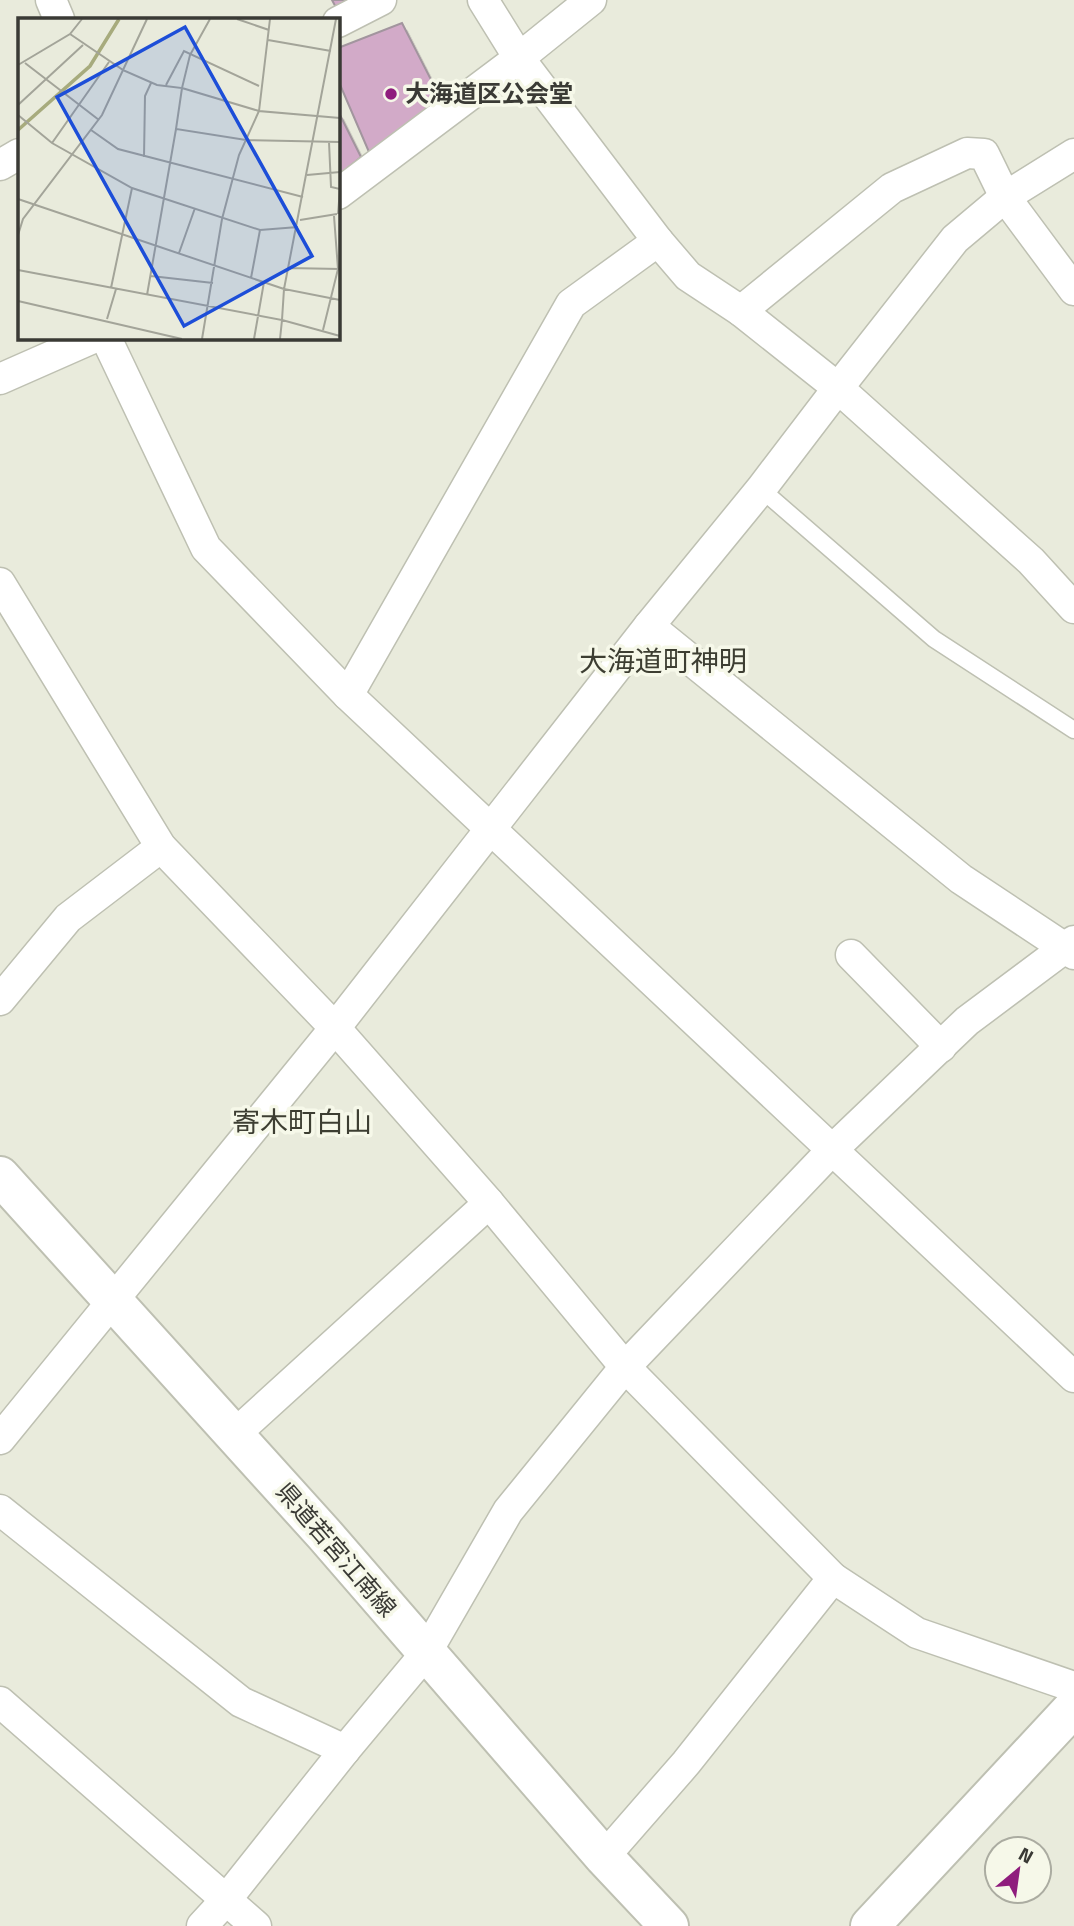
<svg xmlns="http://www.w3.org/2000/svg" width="1074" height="1926" font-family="'Titillium Web','Noto Sans JP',sans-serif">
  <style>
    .building { fill: #d2aac8; stroke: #a2959e; stroke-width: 2; filter: url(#shadow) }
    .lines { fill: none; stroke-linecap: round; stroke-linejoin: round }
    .service-casing { stroke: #bec0b2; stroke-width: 19 }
    .minor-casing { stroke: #bec0b2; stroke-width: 33 }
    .tertiary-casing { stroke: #bec0b2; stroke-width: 42 }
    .secondary-casing { stroke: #bec0b2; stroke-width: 42 }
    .service { stroke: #fff; stroke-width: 16 }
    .minor { stroke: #fff; stroke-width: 30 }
    .tertiary { stroke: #fff; stroke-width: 38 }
    .secondary { stroke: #fff; stroke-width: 38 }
    .poi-dot { fill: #8f1d7d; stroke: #f6f8e9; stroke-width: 2.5 }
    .labels { text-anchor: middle; stroke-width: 7; stroke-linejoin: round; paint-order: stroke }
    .poi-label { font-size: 24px; font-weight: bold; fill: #3a3a35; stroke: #f6f8e9; text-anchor: start }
    .street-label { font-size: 24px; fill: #3a3a35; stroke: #f6f8e9 }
    .quarter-label { font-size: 28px; fill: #3d3e32; stroke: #f6f8e9 }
    .inset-river { fill: none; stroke: #a7ab7d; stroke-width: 3.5 }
    .inset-road { fill: none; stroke: #a3a499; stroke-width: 2 }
    .view { fill: #1d4ed8; fill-opacity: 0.15; stroke: #1d4ed8; stroke-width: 3.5 }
    .inset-edge { fill: none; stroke: #3a3a35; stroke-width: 3.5 }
  </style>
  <defs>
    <filter id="shadow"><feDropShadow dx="4.5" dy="8" stdDeviation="0" flood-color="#0004"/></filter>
  </defs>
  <rect width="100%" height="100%" fill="#e9ebdc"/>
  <g class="building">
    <path d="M332,0H366L340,15Z"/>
    <path d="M402,23L445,107L369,152L338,80V48Z"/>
    <path d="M338,111L361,157L338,176Z"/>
  </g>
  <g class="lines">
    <defs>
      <path id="service" d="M761,489L934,639L1074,730"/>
      <g id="minor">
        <path d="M51,0L59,19"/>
        <path d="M483,0L519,58L591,0"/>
        <path d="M338,22L381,0"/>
        <path d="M1074,154L1005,197L955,239L838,388L1031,561L1074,608"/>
        <path d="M0,165L19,154"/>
        <path d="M338,194L519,58L658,241L688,276L741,311L838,388L761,489L649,626L961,879L1074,954"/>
        <path d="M741,311L892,188L967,153L984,154L1005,197L1074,290"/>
        <path d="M106,338L206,548L348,695L1074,1377"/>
        <path d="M0,379L93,338"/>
        <path d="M0,583L161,847L335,1028L489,1203L625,1367L833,1578L917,1633L1074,1687"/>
        <path d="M348,695L571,304L658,241"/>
        <path d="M851,955L941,1047"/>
        <path d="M0,1000L68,918L161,847"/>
        <path d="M234,1435L489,1203"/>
        <path d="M0,1439L335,1028L649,626"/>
        <path d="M0,1510L241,1702L345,1750"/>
        <path d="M0,1702L256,1926"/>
        <path d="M604,1857L686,1763L833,1578"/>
        <path d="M202,1926L225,1901L345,1750L426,1653L508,1511L625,1367L833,1149L967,1021L1074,941"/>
      </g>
      <path id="tertiary" d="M870,1926L1074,1707"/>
      <path id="secondary" d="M0,1176L324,1534L604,1857L669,1926"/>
    </defs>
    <use href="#service" class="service-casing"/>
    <use href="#minor" class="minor-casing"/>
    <use href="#tertiary" class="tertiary-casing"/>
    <use href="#secondary" class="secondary-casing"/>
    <use href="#service" class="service"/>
    <use href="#minor" class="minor"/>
    <use href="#tertiary" class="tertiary"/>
    <use href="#secondary" class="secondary"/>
  </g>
  <circle class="poi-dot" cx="391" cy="94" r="7"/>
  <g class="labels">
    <g class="poi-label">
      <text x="405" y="102">大海道区公会堂</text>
    </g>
    <g class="street-label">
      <text transform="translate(336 1550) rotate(49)" y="8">県道若宮江南線</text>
    </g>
    <g class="quarter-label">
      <text x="663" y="671">大海道町神明</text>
      <text x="302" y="1132">寄木町白山</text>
    </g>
  </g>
  <g transform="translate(18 18)">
    <rect width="322" height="322" fill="#e9ebdc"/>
    <path class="inset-river" d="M0,112L72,48L101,1"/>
    <path class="inset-road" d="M219,1L251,12M252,1L241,93L322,100M318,1L266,271L322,282M52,16L105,52L129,1M250,22L313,33M7,45L81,102M0,47L52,16L64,1M148,67L166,33L241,68M0,87L65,27M0,97L34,125L114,170L242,212L280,209M73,112L100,131L285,179M311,124L313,169L322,171L320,196M34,125L91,44M126,139L127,78L133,65M289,157L322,154M0,181L266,271L264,302L322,318M282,202L319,196M0,217L5,201L84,97L105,52L139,67L164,70L158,111L228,122L322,124M161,235L177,190M270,250L322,251M0,252L264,302L262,321M133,258L195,265M233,260L242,212M93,270L114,170M129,277L158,111M0,283L164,321M89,301L98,271M305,312L320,251L316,198M184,321L204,201L221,137L241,93L164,70L172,37L192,1M236,321L246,264"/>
    <path class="view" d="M167,9L294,238L166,308L39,79Z"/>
    <rect width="322" height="322" class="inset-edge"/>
  </g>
  <g transform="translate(1018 1870) rotate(29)"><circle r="33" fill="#f6f8e9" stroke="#abaca1" stroke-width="2"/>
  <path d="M0-5L12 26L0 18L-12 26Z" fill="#8f1d7d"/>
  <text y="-10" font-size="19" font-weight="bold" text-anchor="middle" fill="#3a3a35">N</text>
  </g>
</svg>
